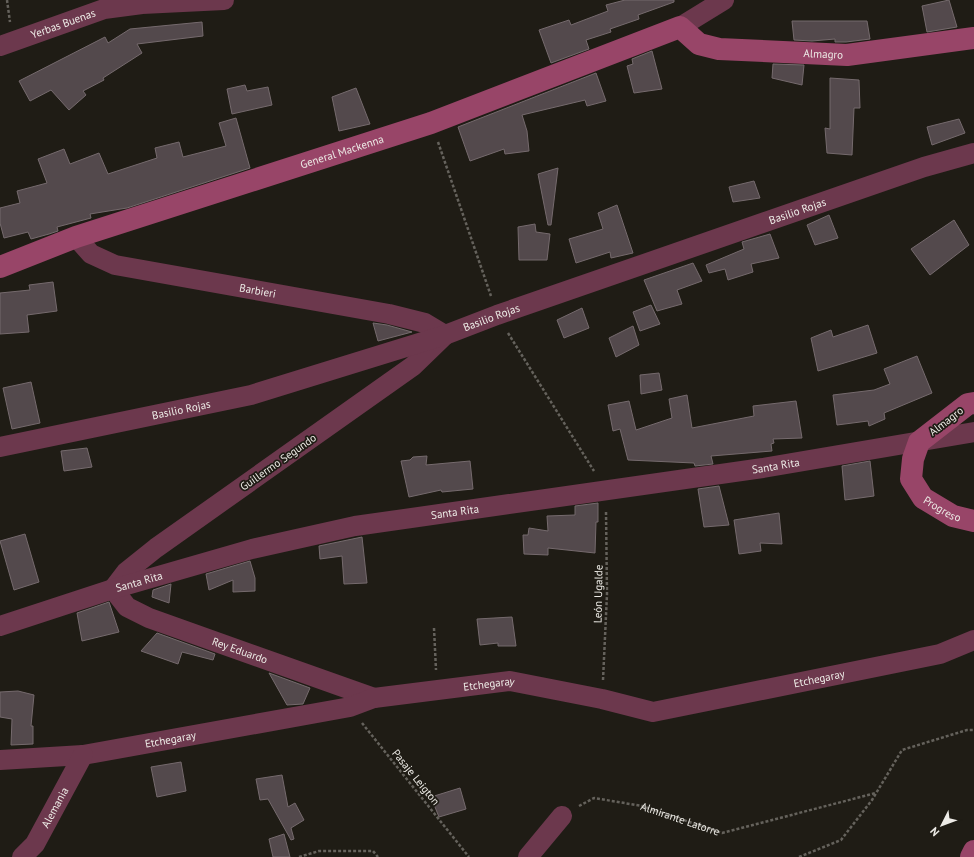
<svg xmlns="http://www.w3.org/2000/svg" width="974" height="857" font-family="'PT Sans',sans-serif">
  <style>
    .building { fill: #53494c; stroke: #756a6d }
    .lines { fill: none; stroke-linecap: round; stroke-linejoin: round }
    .path { stroke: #65625c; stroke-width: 2.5; stroke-dasharray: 3 2; stroke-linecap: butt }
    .street { stroke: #6c384d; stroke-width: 20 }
    .secondary { stroke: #984568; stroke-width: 22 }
    .labels { text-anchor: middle; stroke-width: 3.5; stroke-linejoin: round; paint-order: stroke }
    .street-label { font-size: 11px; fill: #edebe6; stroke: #1f1c15 }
  </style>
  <rect width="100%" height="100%" fill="#1f1c15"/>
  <g class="building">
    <path d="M625,0H674V2L638,15L639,19L610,29L611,32L586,40L589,49L551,63L539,30L569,20L571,25L608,11L606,5Z"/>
    <path d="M949,0L957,27L927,32L922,6Z"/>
    <path d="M792,21H867L870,39L846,42H835V39L812,41L794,40Z"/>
    <path d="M202,22L203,36L137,44L142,53L103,78L104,80L83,91L86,95L69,110L51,90L30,101L19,81L105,37L108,43L130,29Z"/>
    <path d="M652,51L662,89L634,93L627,66L633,64L632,59Z"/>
    <path d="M773,64L804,65L802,85L772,78Z"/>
    <path d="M596,73L606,101L587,106L585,100L522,115L527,131L529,151L505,154L504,149L470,161L458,127Z"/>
    <path d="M830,78L859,80L860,108H854L852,155L827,153L825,128L830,129Z"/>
    <path d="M245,85L247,91L268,87L272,105L232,114L227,89Z"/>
    <path d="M356,88L370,124L339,131L332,97Z"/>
    <path d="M236,118L250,168L127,208L90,214L91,218L57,227L58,231L49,234L31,239L28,232L4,238L0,223V208L20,203L17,191L47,183L38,159L64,149L70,164L99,153L108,174L157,158L155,148L179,142L183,157L226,146L219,123Z"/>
    <path d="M959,119L965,133L932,145L927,127Z"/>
    <path d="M558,168L551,225H548L538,174Z"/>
    <path d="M754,181L760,198L733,202L729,187Z"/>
    <path d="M617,205L633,253L611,258L610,252L576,263L569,239L603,229L598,213Z"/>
    <path d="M829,215L838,238L815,245L807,225Z"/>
    <path d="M954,220L969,245L930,275L911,249Z"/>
    <path d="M535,224L536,232L550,234L547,260H519L518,227Z"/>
    <path d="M770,234L779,258L751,264L753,272L728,280L725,269L709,273L706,265L744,249L742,242Z"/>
    <path d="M693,263L702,281L677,290L682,304L657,311L644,280Z"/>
    <path d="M53,282L57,311L27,315L29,332L0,334V293L30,290L29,285Z"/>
    <path d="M651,305L660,324L640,331L633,312Z"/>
    <path d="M582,308L589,328L564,338L557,320Z"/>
    <path d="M373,323L387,325L412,332L378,341Z"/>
    <path d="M868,325L877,353L818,371L811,338L831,330L833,337Z"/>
    <path d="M633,326L639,345L616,357L609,338Z"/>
    <path d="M917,356L932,393L884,413L885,419L869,426L868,421L837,425L833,395L874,390L890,384L884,369Z"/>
    <path d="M659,373L662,390L641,394L640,375Z"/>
    <path d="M31,382L40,423L12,429L3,388Z"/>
    <path d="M687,395L692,428L754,416L753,406L796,401L802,438L773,439L774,443L771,444L772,451L711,456L713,464L695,466L694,463L628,460L620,429L613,431L608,405L629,401L636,430L672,418L669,399Z"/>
    <path d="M87,448L92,467L64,471L61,451Z"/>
    <path d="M427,456L426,465L470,461L473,489L442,492L441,490L409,497L401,461L410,460L413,457Z"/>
    <path d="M870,461L874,496L845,500L842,466Z"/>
    <path d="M719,486L729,525L704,527L698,489Z"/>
    <path d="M598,503V522H596L595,553L548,548V555L524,554L523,535H528L529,528L548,531L547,516L575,515V506Z"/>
    <path d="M779,513L782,544L760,543L761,551L739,554L734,520Z"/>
    <path d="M25,534L39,582L14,590L0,541Z"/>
    <path d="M362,537L367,583L344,584L342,556L320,559L319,546Z"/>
    <path d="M250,561L255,578V591L233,592V580L209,590L206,574Z"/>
    <path d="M171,584L169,603L152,597L153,590Z"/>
    <path d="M109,602L119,632L82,641L77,613Z"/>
    <path d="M512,617L516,646H498V643L480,645L477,619Z"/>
    <path d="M157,633L215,654L213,660L182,652L178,664L141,651Z"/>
    <path d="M269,673L310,688L303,704L287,705Z"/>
    <path d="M18,691L34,695L31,726H33V744L11,745L12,719L0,717V692Z"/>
    <path d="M181,762L186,791L157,797L151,767Z"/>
    <path d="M282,775L288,807L295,803L304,820L291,828L294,839L291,840L268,799L260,800L256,779Z"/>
    <path d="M460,788L466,809L439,817L431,797Z"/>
    <path d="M284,834L290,857H273L269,839Z"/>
  </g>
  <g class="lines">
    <g class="path">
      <path d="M7,0L10,22"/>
      <path d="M438,142L491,296"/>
      <path d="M508,333L594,471"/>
      <path d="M434,628L436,670"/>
      <path d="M603,680L607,594L606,511"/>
      <path d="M362,723L469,857"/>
      <path id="s1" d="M579,806L594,798L642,806L722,833L876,793"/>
      <path d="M299,857L319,851H373L378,857"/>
      <path d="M799,857L841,840L872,800L902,750L967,730H974"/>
    </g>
    <g class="street">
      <path d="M680,27L724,0"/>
      <path id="s2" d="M0,46L104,9L142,4L224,0"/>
      <path id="s3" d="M76,237L91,254L115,265L389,314L425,323L445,335L413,366L156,548L126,572L113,589L127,607L149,618L374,698"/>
      <path id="s4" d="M0,447L251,395L445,335L497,315L924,167L974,153"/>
      <path id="s5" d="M0,626L113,589L252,549L355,526L763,468L974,432"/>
      <path id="s6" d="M0,760L83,755L350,707L374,698L510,681L602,699L653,712L940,654L974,640"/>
      <path id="s7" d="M22,857L35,844L83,755"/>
      <path d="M528,857L562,816"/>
    </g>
    <g class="secondary">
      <path id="s8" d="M0,267L76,237L431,123L680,27L699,44L719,49L847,55L974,38"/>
      <path id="s9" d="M974,403L968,404L919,442L913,459L911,479L923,498L953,516L974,521"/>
      <path d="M971,857L974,851"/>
    </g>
  </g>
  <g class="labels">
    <g class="street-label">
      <text dy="4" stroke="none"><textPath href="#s2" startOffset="67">Yerbas Buenas</textPath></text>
      <text dy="4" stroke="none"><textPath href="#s8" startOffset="872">Almagro</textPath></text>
      <text dy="4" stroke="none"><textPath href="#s8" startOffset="361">General Mackenna</textPath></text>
      <text dy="4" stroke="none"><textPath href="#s4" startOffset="833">Basilio Rojas</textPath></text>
      <text dy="4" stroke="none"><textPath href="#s3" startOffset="194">Barbieri</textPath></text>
      <text dy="4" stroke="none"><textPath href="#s4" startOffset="509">Basilio Rojas</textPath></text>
      <text dy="4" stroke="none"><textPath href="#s4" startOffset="185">Basilio Rojas</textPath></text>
      <text transform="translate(946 421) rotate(-38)" y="4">Almagro</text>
      <text transform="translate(278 462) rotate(-35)" y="4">Guillermo Segundo</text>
      <text dy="4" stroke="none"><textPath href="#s5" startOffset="794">Santa Rita</textPath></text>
      <text dy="4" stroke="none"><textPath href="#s9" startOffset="151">Progreso</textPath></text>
      <text dy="4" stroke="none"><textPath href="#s5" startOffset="470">Santa Rita</textPath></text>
      <text dy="4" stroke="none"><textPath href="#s5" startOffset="146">Santa Rita</textPath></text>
      <text transform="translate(598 594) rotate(-89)" y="4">León Ugalde</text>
      <text dy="4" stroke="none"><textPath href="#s3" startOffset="951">Rey Eduardo</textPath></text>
      <text dy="4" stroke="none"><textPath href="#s6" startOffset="833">Etchegaray</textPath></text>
      <text dy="4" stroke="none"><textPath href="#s6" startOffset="496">Etchegaray</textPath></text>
      <text dy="4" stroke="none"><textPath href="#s6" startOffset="172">Etchegaray</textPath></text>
      <text transform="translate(416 777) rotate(51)" y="4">Pasaje Leigton</text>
      <text dy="4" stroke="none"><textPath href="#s7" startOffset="60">Alemania</textPath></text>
      <text dy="4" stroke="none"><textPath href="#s1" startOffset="106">Almirante Latorre</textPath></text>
    </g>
  </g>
  <g transform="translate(942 825) rotate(228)" stroke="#1f1c15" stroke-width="3" paint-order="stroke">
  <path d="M0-3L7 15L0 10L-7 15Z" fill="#edebe6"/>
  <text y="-6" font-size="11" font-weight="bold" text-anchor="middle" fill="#edebe6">N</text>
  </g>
</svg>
